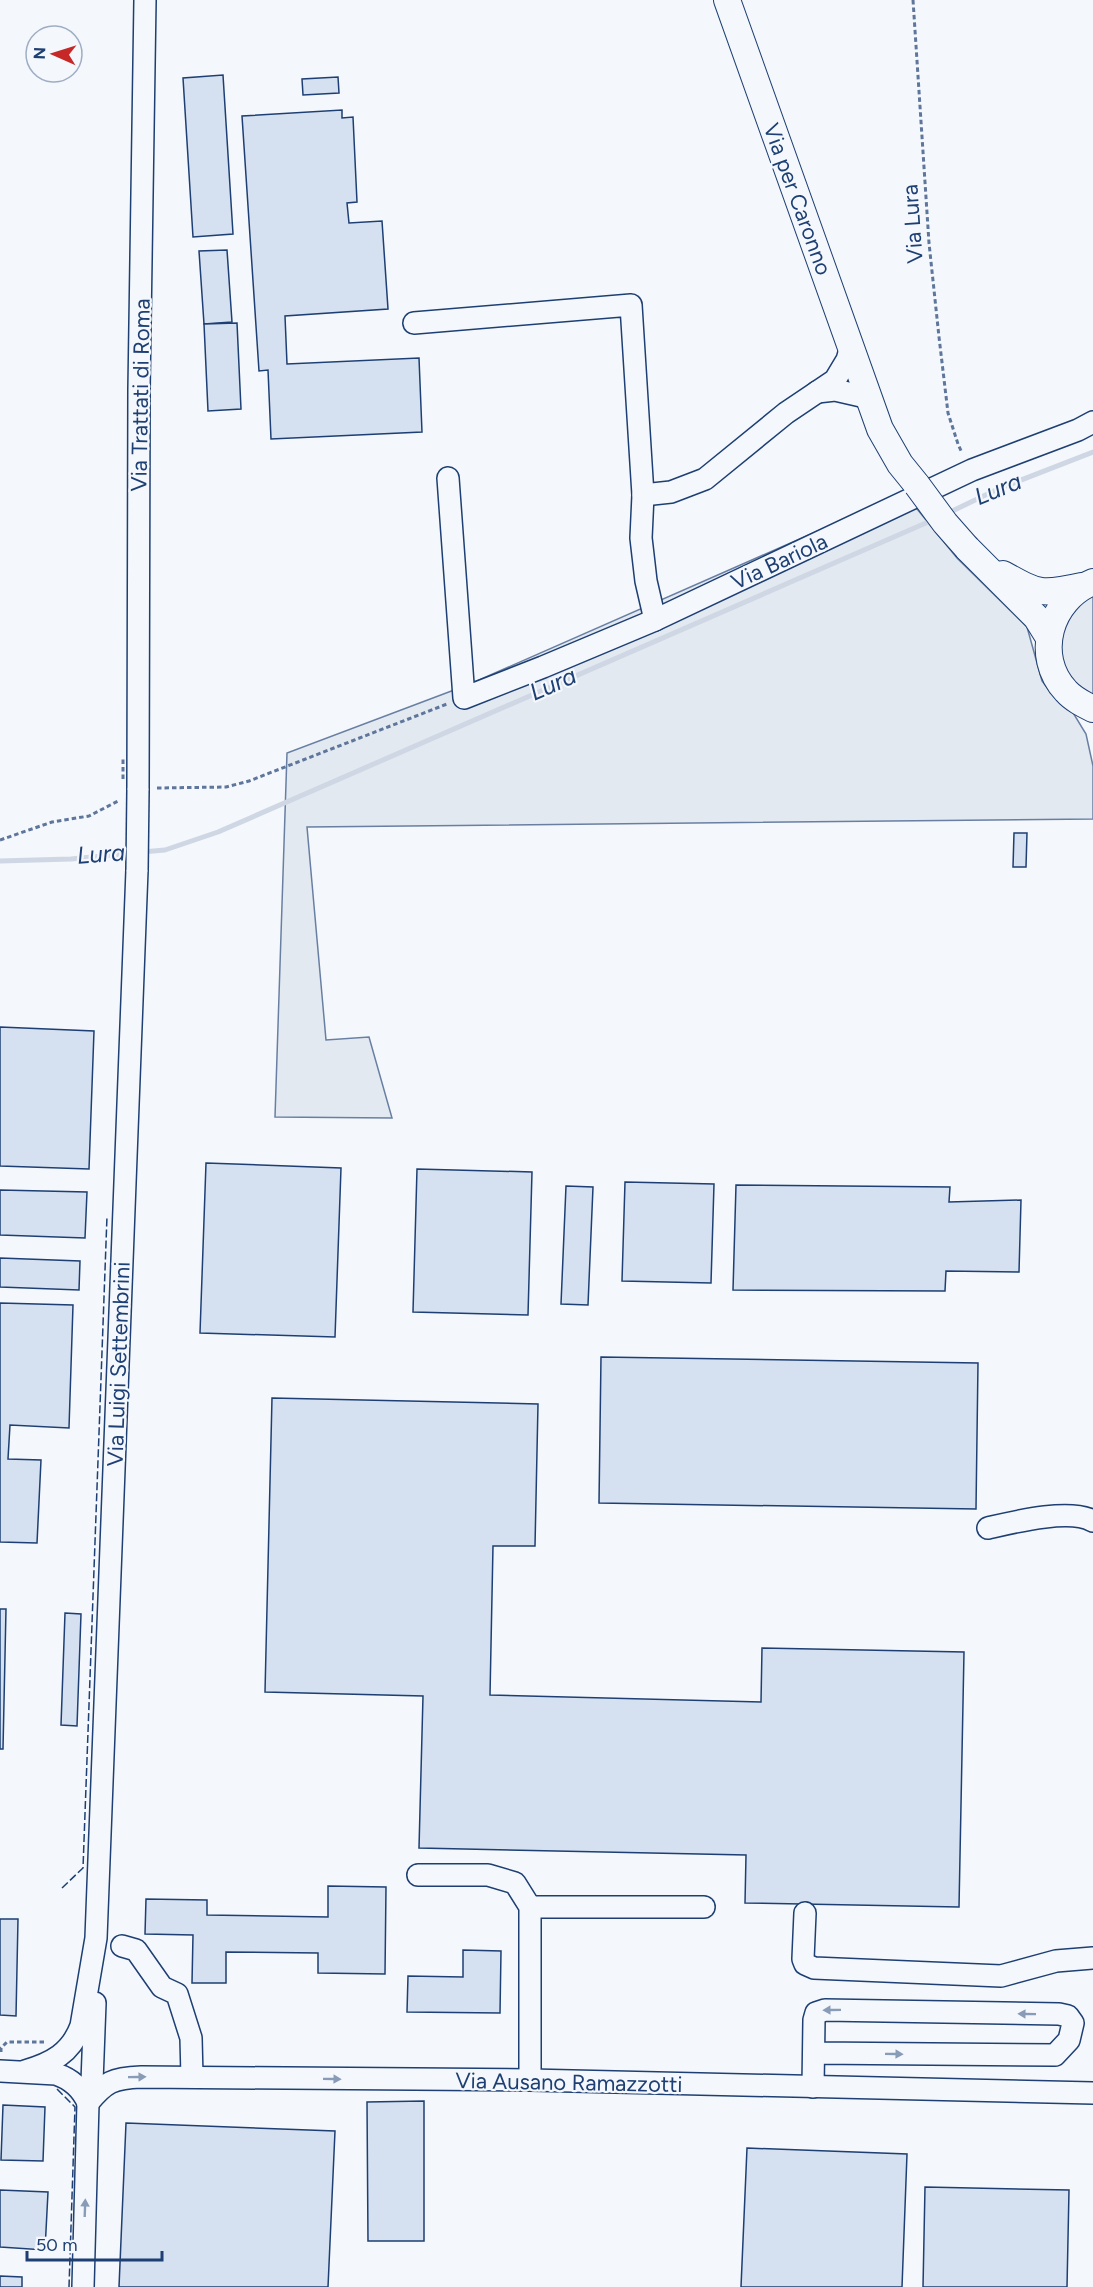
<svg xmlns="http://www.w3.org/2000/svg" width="1093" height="2287" font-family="Figtree,sans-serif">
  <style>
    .green { fill: #e3e9f0; stroke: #687fa3; stroke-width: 1.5 }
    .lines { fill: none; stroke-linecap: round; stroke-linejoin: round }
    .stream { stroke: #cfd7e4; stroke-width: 5 }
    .building { fill: #d5e0f0; stroke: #1d3f73; stroke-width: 1.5 }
    .minor-casing { stroke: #1d3f73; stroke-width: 24 }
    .major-casing { stroke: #1d3f73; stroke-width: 28 }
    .path { stroke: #5e769c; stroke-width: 3; stroke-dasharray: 4.5 3; stroke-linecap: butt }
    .minor { stroke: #f4f7fb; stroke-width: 21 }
    .major { stroke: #f4f7fb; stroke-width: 26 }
    .minor-bridge-casing { stroke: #1d3f73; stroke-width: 24; stroke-linecap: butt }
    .major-bridge-casing { stroke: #1d3f73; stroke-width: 28; stroke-linecap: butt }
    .path-bridge { stroke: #5e769c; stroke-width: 3; stroke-dasharray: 4.5 3; stroke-linecap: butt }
    .minor-bridge { stroke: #f4f7fb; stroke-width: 21 }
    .major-bridge { stroke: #f4f7fb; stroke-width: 26 }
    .fence { stroke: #1d3f73; stroke-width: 1.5; stroke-dasharray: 8 3; stroke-linecap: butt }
    .oneway { fill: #889bb7 }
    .labels { text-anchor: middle; stroke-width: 4.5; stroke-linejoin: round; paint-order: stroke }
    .street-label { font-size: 22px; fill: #1d3f73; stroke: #f4f7fb }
    .water-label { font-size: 24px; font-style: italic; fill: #1d3f73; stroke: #f4f7fb }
  </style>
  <rect width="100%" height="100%" fill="#f4f7fb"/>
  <g class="green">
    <path d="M904,493L957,558L1027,627L1042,681L1055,698L1072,711L1086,734L1093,766V819L307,827L326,1040L369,1037L392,1118L275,1117L287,753L470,684Z"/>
    <path d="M1093,595V695C1046,674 1054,618 1093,595Z"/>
  </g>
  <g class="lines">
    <g class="stream">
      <path d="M946,514L998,489L1093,452"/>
      <path d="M142,852L165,850L218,832L935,519"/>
      <path d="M0,861L71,859L133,853"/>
    </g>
  </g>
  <g class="building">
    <path d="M223,75L233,234L193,237L183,78Z"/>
    <path d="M338,77L339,93L303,95L302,79Z"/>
    <path d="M342,110V118L353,117L357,202L347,203L349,223L382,221L388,309L285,316L287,364L419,358L422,432L271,439L268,370L259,371L242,116Z"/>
    <path d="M227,250L232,322L204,324L199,251Z"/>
    <path d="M237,323L241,409L208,411L204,324Z"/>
    <path d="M1014,833H1027L1026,867H1013Z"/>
    <path d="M0,1027L94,1031L89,1169L0,1166Z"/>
    <path d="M206,1163L341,1168L335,1337L200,1333Z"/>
    <path d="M417,1169L532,1172L528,1315L413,1312Z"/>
    <path d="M625,1182L714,1184L711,1283L622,1281Z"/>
    <path d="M736,1185L950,1187L949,1202L1021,1200L1019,1272L946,1271L945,1291L733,1290Z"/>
    <path d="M566,1186L593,1187L588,1305L561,1304Z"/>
    <path d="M0,1190L87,1192L85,1238L0,1235Z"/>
    <path d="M0,1258L80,1261L79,1290L0,1287Z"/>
    <path d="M0,1303L73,1305L69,1428L10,1425L8,1459L41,1460L37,1543L0,1542Z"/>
    <path d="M601,1357L978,1363L976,1509L599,1503Z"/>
    <path d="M272,1398L538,1404L535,1546H493L490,1695L761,1702L762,1648L964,1652L959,1907L745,1903L746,1855L419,1848L423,1696L265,1692Z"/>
    <path d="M0,1609H6L3,1749H0Z"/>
    <path d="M65,1613L81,1614L77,1726L61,1725Z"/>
    <path d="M328,1886L386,1887L385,1974L318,1973V1953L226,1952V1983H192L193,1935L145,1934L146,1899L207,1900V1915L328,1917Z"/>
    <path d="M0,1919H18L16,2016L0,2015Z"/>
    <path d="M463,1950L501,1951L500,2013L407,2012L408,1976L463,1977Z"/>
    <path d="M424,2101V2241H368L367,2102Z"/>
    <path d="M3,2105L45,2107L43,2161L1,2160Z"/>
    <path d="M126,2123L335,2131L328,2287H119Z"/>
    <path d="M747,2148L907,2154L902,2287H741Z"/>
    <path d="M925,2187L1069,2190L1067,2287H923Z"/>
    <path d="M0,2190L48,2192L45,2250L0,2247Z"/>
    <path d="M0,2276L22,2277V2287H0Z"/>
  </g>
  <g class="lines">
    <defs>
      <g id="minor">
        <path d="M414,323L631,305L643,495L641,538L646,581L655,620"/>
        <path d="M817,392L835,390L870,398"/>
        <path d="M448,478L464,698L543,667L655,620L972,470L1078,430L1093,422"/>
        <path d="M643,495L671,492L705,479L786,413L835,380L847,360L851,346"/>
        <path d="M138,790L139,389L145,0"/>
        <path d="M988,1528C1014,1522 1070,1508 1093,1521"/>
        <path d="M418,1875H488L515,1883L530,1907V2080"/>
        <path d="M530,1907H704"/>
        <path d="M805,1913L803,1959L805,1964L814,1968L1001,1976L1056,1961L1093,1958"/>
        <path d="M122,1946L136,1950L162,1987L177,1994L191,2038L192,2077"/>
        <path d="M0,2071L56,2074C71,2079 82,2089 88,2103C105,2082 113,2078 141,2077L530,2080L1093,2093"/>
        <path d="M25,2071C52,2063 71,2053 81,2026L96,1938L137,870"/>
        <path d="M813,2087L814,2020L816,2013L825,2010L1059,2014L1068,2016L1073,2023L1069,2040L1055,2055L814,2053"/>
        <path d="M83,2287L88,2103L92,2082L95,2003"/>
      </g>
      <g id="major">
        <path d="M727,0L880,429L900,464L917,485"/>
        <path d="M967,548L1036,617L1049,638"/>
        <path d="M1003,574C1039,594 1041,595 1082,586"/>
        <path d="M1093,582C1050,599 1033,656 1066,691C1073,699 1083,704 1093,709"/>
      </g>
    </defs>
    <use href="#minor" class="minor-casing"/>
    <use href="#major" class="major-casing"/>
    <g class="path">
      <path d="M913,0L929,243L939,337L948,413L958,444L962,453"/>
      <path d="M157,788L226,787L249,781L447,704"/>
      <path d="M0,840L52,822L89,816L120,800"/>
      <path d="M1,2052V2048L7,2042H45"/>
    </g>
    <use href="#minor" class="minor"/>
    <use href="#major" class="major"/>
    <defs>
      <path id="minor-bridge" d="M137,870L138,790"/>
      <path id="major-bridge" d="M917,485L945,523L967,548"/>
    </defs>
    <use href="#minor-bridge" class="minor-bridge-casing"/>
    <use href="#major-bridge" class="major-bridge-casing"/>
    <path class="path-bridge" d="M123,779V757"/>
    <use href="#minor-bridge" class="minor-bridge"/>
    <use href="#major-bridge" class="major-bridge"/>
    <g class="fence">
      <path d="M62,1888L83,1868L107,1216"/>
      <path d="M57,2089L75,2107L69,2287"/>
    </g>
  </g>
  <defs><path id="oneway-solid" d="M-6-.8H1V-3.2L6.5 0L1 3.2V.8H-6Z" transform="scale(1.5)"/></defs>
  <g class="oneway">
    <use href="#oneway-solid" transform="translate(832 2010) rotate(179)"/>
    <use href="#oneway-solid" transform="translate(1027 2014) rotate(-179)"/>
    <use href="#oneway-solid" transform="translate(894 2054) rotate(1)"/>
    <use href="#oneway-solid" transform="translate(137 2077) rotate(-1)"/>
    <use href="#oneway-solid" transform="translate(332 2079) rotate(1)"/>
    <use href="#oneway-solid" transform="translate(85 2208) rotate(-88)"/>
  </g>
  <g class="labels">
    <g class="street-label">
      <text transform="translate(798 199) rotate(70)" y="8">Via per Caronno</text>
      <text transform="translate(912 224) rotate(-94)" y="8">Via Lura</text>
      <text transform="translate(140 395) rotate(-89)" y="8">Via Trattati di Roma</text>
      <text transform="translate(779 561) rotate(-25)" y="8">Via Bariola</text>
      <text transform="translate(118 1364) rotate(-88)" y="8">Via Luigi Settembrini</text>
      <text transform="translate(569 2082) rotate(1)" y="8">Via Ausano Ramazzotti</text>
    </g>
    <g class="water-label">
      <text transform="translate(998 489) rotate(-22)" y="8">Lura</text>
      <text transform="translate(553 684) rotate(-24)" y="8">Lura</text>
      <text transform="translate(101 854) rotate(-4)" y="8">Lura</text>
    </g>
  </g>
  <g transform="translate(54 54) rotate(273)"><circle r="28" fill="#f4f7fb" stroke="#9eadc5" stroke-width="1.5"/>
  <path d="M0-4.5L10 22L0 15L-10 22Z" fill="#c62828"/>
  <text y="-9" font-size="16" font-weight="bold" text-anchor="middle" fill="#1d3f73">N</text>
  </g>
  <path d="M27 2251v9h135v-9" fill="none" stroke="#1d3f73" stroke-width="3"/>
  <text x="36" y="2251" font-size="18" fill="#1d3f73" stroke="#f4f7fb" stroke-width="4.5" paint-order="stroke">50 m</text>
</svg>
